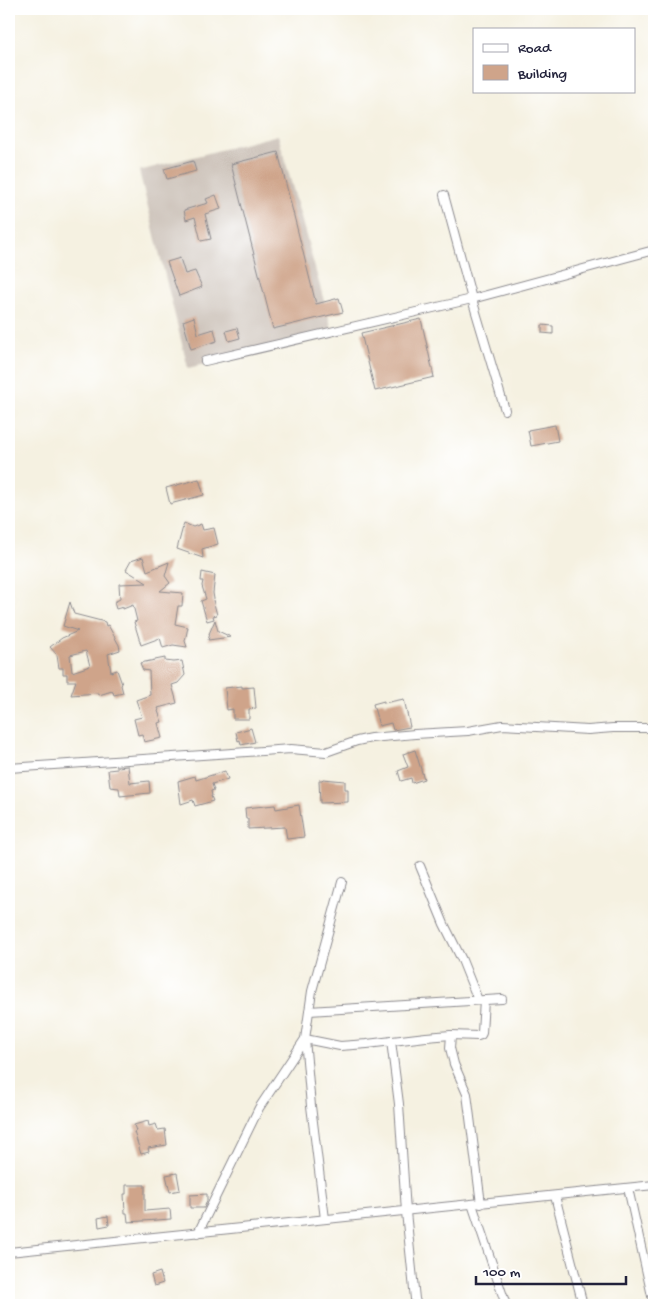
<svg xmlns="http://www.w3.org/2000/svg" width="663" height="1314" font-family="'Gochi Hand',sans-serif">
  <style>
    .industrial { fill: #ccc2b9 }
    .building { fill: #cfa48a; fill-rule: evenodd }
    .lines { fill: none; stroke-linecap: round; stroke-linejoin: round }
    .street-casing { stroke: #8c8a8e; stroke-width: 10 }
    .street { stroke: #fff; stroke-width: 8 }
  </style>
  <rect width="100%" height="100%" fill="#fff"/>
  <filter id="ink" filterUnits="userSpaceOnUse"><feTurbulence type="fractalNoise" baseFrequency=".02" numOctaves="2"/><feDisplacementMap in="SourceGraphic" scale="10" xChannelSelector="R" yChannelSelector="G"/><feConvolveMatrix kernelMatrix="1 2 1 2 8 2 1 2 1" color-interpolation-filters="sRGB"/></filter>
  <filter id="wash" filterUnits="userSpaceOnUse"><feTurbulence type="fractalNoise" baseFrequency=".0096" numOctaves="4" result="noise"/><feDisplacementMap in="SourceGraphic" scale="20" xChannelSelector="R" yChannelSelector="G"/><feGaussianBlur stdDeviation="1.12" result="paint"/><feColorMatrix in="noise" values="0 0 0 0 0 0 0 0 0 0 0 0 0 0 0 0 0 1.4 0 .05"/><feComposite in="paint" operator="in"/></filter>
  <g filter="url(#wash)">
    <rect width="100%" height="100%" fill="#f5f1e1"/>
    <path class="industrial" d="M278,135L333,333L188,368L139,171Z"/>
    <g id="blocks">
      <g class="building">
        <path d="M278,152L316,304L339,298L343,312L273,329L231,164Z"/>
        <path d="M193,161L196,171L167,179L164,169Z"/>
        <path d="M216,195L221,209L205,214L211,239L201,241L195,217L186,220L184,210L208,203L206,199Z"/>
        <path d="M180,258L185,274L195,271L202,287L179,296L167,262Z"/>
        <path d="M194,317L198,334L214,329L217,341L191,349L183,321Z"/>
        <path d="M421,319L434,377L375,391L361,333Z"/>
        <path d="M542,325L553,326V334L542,333Z"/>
        <path d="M237,328L240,338L229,341L226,331Z"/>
        <path d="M555,425L558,441L531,446L528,430Z"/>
        <path d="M199,479L204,495L170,504L166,488Z"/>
        <path d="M184,523L193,527L201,524L203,530L214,528L218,544L202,549L203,558L177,549Z"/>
        <path d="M143,557L147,571L169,562L165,576L170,583L160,591L183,593L182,606H178L175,624L188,627L185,641L187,647L173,645L163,648L160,638L141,645L134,622L137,621L133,605L123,609V607L116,609L114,602L120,599L119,584L147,583L126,570L131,561Z"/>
        <path d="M202,572L215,575L213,593L214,599L213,600L217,615L213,616L214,619L207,621L201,601L206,599L202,586L203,581H201Z"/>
        <path d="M70,602L74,614L105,622L106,626L108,625L119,645L120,650L108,654L111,672L117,670L122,684L121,685L123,693L114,695L113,692H112V691L99,695L98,693L71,695L76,681H67V674H63V668H59L57,655L50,647L62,638L78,631L63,626ZM86,651L90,666L72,672L70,655Z"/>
        <path d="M215,620L218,631L231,637L208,640L210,634H209Z"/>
        <path d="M165,658V661L174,662L182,661L185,675L178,683L172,685L177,703L158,708L159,710L158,711L162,722L158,723L162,738L144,742L142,734L138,735L134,719L142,717L136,700L150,695L149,671L143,670L140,663Z"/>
        <path d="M242,686V688L254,687L256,708L249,709V719H233V709L227,710L225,688Z"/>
        <path d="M404,699L410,727L393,730L391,723L379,726L373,704L384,701V703Z"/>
        <path d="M251,728L255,742L241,745L240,740L238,741L236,732Z"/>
        <path d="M415,750L424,779L412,783L411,778L401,781L398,771L408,767L403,754Z"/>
        <path d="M128,766L130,783L149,781L150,793L120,796L119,788L110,787L108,770L117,769V767Z"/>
        <path d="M225,771L228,779L212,784L214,790L211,791L212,796H211L213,801L195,806L193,800L181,804L178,781L195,776L196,780Z"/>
        <path d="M323,779L345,781V789H348V802L320,803L319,780H322Z"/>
        <path d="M275,805L276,809L299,805L304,837L287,839L285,827L248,829V819H246L245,808Z"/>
        <path d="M148,1121L149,1126L156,1124L158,1130L165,1129L167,1145L148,1148L149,1152L141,1154L134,1132L136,1131L134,1125Z"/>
        <path d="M177,1173L180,1190L170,1192L166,1175Z"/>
        <path d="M126,1185H145V1211L170,1209L171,1219L128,1222L127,1213H125L124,1194H126Z"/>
        <path d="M207,1194V1201L204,1208H190V1195Z"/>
        <path d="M108,1216L109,1225L99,1227L98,1218Z"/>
        <path d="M160,1272L163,1283L154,1286L151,1275Z"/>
      </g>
    </g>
  </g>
  <g filter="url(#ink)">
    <use href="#blocks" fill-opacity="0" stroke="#8c8a8e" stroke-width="1"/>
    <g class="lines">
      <defs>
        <g id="street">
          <path d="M444,195L472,299L505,410"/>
          <path d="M205,361L472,299L654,250"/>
          <path d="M9,768L291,749L326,752L357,741L371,738L415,734L468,731L502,725L588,730L613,728H654"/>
          <path d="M420,866L444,924L462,960L478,1000"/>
          <path d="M309,1011L502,999"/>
          <path d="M451,1035L450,1048L454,1064L467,1094L481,1204"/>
          <path d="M391,1041L399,1104L406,1212L415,1299L417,1305"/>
          <path d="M628,1188L654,1305"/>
          <path d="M555,1196L583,1305"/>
          <path d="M472,1204L506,1305"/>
          <path d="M325,1219L311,1106L305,1039L312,991L342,882"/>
          <path d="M198,1233L259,1108L305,1039L340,1046L367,1044L426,1037L451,1035L478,1036L481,1035L482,1033L484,1000"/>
          <path d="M9,1252L654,1185"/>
        </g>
      </defs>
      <use href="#street" class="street-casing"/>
      <use href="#street" class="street"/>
    </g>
  </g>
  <rect width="663" height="1314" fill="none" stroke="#fff" stroke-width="30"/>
  <rect x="473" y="28" width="162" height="65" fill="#ffffff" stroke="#a7a7b1"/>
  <rect x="483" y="44" width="25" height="8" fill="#ffffff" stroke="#a7a7b1"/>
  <text x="518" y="52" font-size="15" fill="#22223b">Road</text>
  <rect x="483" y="65" width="25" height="15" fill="#cfa48a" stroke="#a7a7b1"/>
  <text x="518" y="78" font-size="15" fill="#22223b">Building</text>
  <path d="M476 1276v8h150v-8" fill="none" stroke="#22223b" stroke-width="2.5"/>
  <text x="483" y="1276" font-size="15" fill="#22223b" stroke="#ffffff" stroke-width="4" paint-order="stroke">100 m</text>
</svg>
